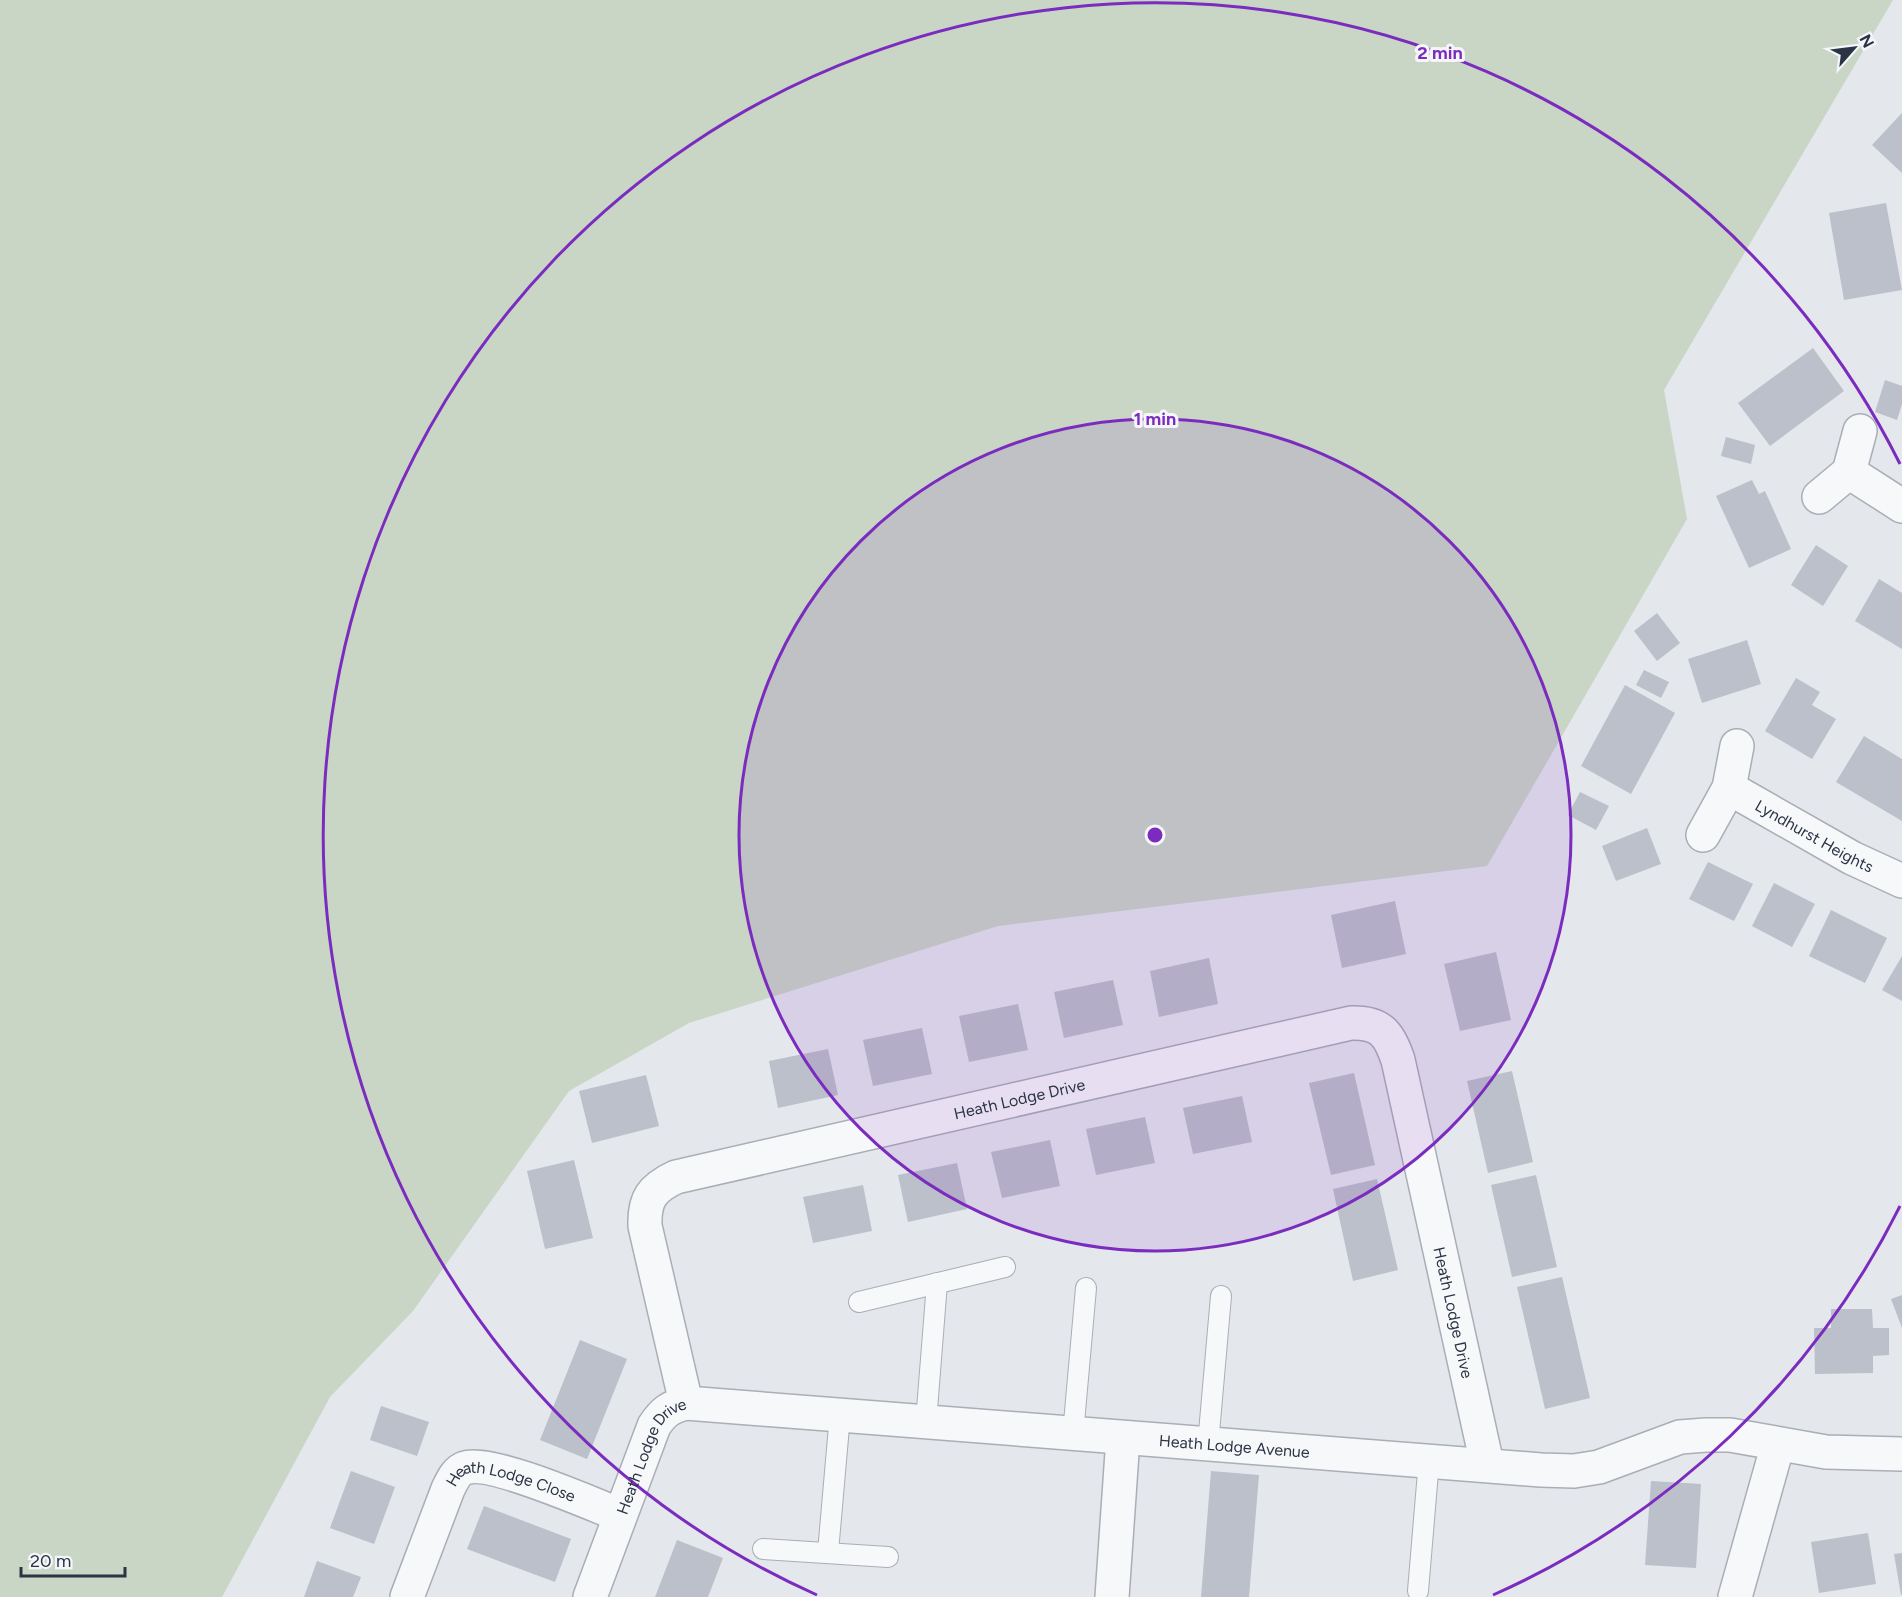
<svg xmlns="http://www.w3.org/2000/svg" width="1902" height="1597" font-family="Figtree,sans-serif">
  <style>
    .green { fill: #c9d6c5 }
    .building { fill: #bbc0ca }
    .lines { fill: none; stroke-linecap: round; stroke-linejoin: round }
    .service-casing { stroke: #a9aeb7; stroke-width: 22 }
    .minor-casing { stroke: #a9aeb7; stroke-width: 36 }
    .service { stroke: #f7f8fa; stroke-width: 20 }
    .minor { stroke: #f7f8fa; stroke-width: 33 }
    .ring { fill: none; stroke: #7b2cbf; stroke-width: 3 }
    .labels { text-anchor: middle; stroke-width: 6; stroke-linejoin: round; paint-order: stroke }
    .street-label { font-size: 16px; fill: #2b3445; stroke: #f4f6f9 }
    .centre { fill: #7b2cbf; stroke: #f4f6f9; stroke-width: 3 }
    .ring-label { font-size: 18px; text-anchor: middle; font-weight: bold; fill: #7b2cbf; stroke: #f4f6f9; stroke-width: 6; stroke-linejoin: round; paint-order: stroke }
  </style>
  <rect width="100%" height="100%" fill="#e4e7ec"/>
  <path class="green" d="M0,0H1893L1664,390L1687,519L1487,866L998,926L689,1023L569,1091L413,1311L330,1397L222,1597H0Z"/>
  <g class="building">
    <path d="M1902,113V173L1872,145Z"/>
    <path d="M1886,203L1902,290L1844,300L1829,213Z"/>
    <path d="M1813,348L1844,391L1770,446L1738,403Z"/>
    <path d="M1885,380L1902,386V404L1897,420L1875,412Z"/>
    <path d="M1726,437L1755,445L1751,464L1721,456Z"/>
    <path d="M1752,480L1759,494L1765,491L1791,549L1749,568L1716,496Z"/>
    <path d="M1816,545L1848,566L1823,606L1791,585Z"/>
    <path d="M1879,579L1902,593V649L1855,621Z"/>
    <path d="M1657,613L1680,643L1657,661L1634,631Z"/>
    <path d="M1747,640L1761,684L1702,703L1688,659Z"/>
    <path d="M1644,670L1669,682L1661,698L1636,685Z"/>
    <path d="M1796,678L1820,692L1812,705L1836,719L1812,759L1765,731Z"/>
    <path d="M1625,685L1675,713L1631,794L1581,766Z"/>
    <path d="M1864,736L1902,759V821L1836,782Z"/>
    <path d="M1580,792L1609,806L1596,830L1568,815Z"/>
    <path d="M1647,828L1661,864L1616,881L1602,846Z"/>
    <path d="M1708,862L1753,884L1734,921L1689,899Z"/>
    <path d="M1774,883L1815,904L1792,947L1752,926Z"/>
    <path d="M1395,901L1406,954L1342,968L1331,915Z"/>
    <path d="M1831,910L1887,938L1865,983L1809,956Z"/>
    <path d="M1496,952L1511,1020L1460,1031L1444,964Z"/>
    <path d="M1902,956V1001L1882,990Z"/>
    <path d="M1209,958L1218,1004L1159,1017L1150,971Z"/>
    <path d="M1113,980L1123,1025L1064,1038L1054,992Z"/>
    <path d="M1018,1004L1028,1050L969,1062L959,1016Z"/>
    <path d="M922,1028L932,1074L873,1086L863,1040Z"/>
    <path d="M828,1049L838,1095L778,1108L769,1061Z"/>
    <path d="M1512,1071L1533,1162L1488,1173L1467,1081Z"/>
    <path d="M1354,1073L1375,1165L1331,1175L1309,1083Z"/>
    <path d="M646,1075L659,1126L592,1143L579,1091Z"/>
    <path d="M1242,1096L1252,1142L1193,1154L1183,1108Z"/>
    <path d="M1145,1117L1155,1163L1096,1175L1086,1129Z"/>
    <path d="M1050,1140L1060,1186L1002,1198L991,1152Z"/>
    <path d="M574,1160L593,1238L545,1249L527,1171Z"/>
    <path d="M957,1163L967,1209L908,1222L898,1175Z"/>
    <path d="M1536,1175L1557,1267L1512,1277L1491,1185Z"/>
    <path d="M1377,1179L1398,1270L1353,1281L1333,1189Z"/>
    <path d="M863,1185L872,1231L813,1243L803,1197Z"/>
    <path d="M1562,1277L1590,1398L1545,1409L1517,1287Z"/>
    <path d="M1902,1295V1328L1891,1299Z"/>
    <path d="M1831,1309H1872L1873,1328H1889V1355L1873,1356V1373L1815,1374L1814,1328H1831Z"/>
    <path d="M580,1340L627,1359L587,1459L540,1440Z"/>
    <path d="M381,1406L429,1422L417,1456L370,1440Z"/>
    <path d="M351,1471L395,1487L374,1544L330,1528Z"/>
    <path d="M1211,1471L1259,1475L1249,1597H1201Z"/>
    <path d="M1651,1481L1701,1484L1696,1568L1645,1565Z"/>
    <path d="M484,1506L571,1539L555,1582L467,1549Z"/>
    <path d="M1868,1533L1876,1584L1819,1593L1811,1542Z"/>
    <path d="M677,1540L723,1558L708,1597H655Z"/>
    <path d="M1902,1553V1595H1901L1894,1554Z"/>
    <path d="M317,1561L361,1577L353,1597H304Z"/>
  </g>
  <g class="lines">
    <defs>
      <g id="service">
        <path d="M859,1302L1005,1267"/>
        <path d="M926,1422L937,1283"/>
        <path d="M1073,1434L1086,1288"/>
        <path d="M1208,1444L1221,1296"/>
        <path d="M763,1549L888,1557"/>
        <path d="M828,1552L840,1415"/>
        <path d="M1418,1591L1429,1460"/>
      </g>
      <g id="minor">
        <path d="M1849,472L1902,506"/>
        <path d="M1819,497L1849,472L1860,431"/>
        <path id="s1" d="M1729,788L1852,858L1902,881"/>
        <path d="M1703,835L1729,788L1737,746"/>
        <path id="s2" d="M686,1403L1541,1470L1574,1471L1599,1467L1680,1437L1706,1435H1730L1826,1452L1902,1454"/>
        <path id="s3" d="M407,1597L448,1489C452,1481 456,1471 465,1468C490,1459 592,1504 620,1515"/>
        <path id="s4" d="M590,1597L654,1426C663,1412 670,1407 686,1403L645,1226C644,1199 652,1188 676,1177L1351,1023C1380,1022 1389,1033 1398,1060L1487,1464"/>
        <path d="M1112,1597L1123,1438"/>
        <path d="M1735,1597L1778,1444"/>
      </g>
    </defs>
    <use href="#service" class="service-casing"/>
    <use href="#minor" class="minor-casing"/>
    <use href="#service" class="service"/>
    <use href="#minor" class="minor"/>
  </g>
  <circle cx="1155" cy="835" r="416" fill="#7b2cbf" fill-opacity=".12"/>
  <g class="ring">
    <circle cx="1155" cy="835" r="416"/>
    <path d="M1900 1206A832 832 0 0 1 1493 1595M817 1595A832 832 0 1 1 1900 464"/>
  </g>
  <g class="labels">
    <g class="street-label">
      <text dy="6" stroke="none"><textPath href="#s1" startOffset="98">Lyndhurst Heights</textPath></text>
      <text dy="6" stroke="none"><textPath href="#s4" startOffset="820">Heath Lodge Drive</textPath></text>
      <text dy="6" stroke="none"><textPath href="#s4" startOffset="1485">Heath Lodge Drive</textPath></text>
      <text dy="6" stroke="none"><textPath href="#s2" startOffset="550">Heath Lodge Avenue</textPath></text>
      <text dy="6" stroke="none"><textPath href="#s4" startOffset="156">Heath Lodge Drive</textPath></text>
      <text dy="6" stroke="none"><textPath href="#s3" startOffset="189">Heath Lodge Close</textPath></text>
    </g>
  </g>
  <circle cx="1155" cy="835" r="9" class="centre"/>
  <g class="ring-label">
    <text x="1440" y="59">2 min</text>
    <text x="1155" y="425">1 min</text>
  </g>
  <g transform="translate(1854 48) rotate(62)" stroke="#f4f6f9" stroke-width="4.5" paint-order="stroke">
  <path d="M0-4.5L10 22L0 15L-10 22Z" fill="#2b3445"/>
  <text y="-9" font-size="16" font-weight="bold" text-anchor="middle" fill="#2b3445">N</text>
  </g>
  <path d="M21 1567v9h104v-9" fill="none" stroke="#2b3445" stroke-width="3"/>
  <text x="30" y="1567" font-size="18" fill="#2b3445" stroke="#f4f6f9" stroke-width="4.5" paint-order="stroke">20 m</text>
</svg>
